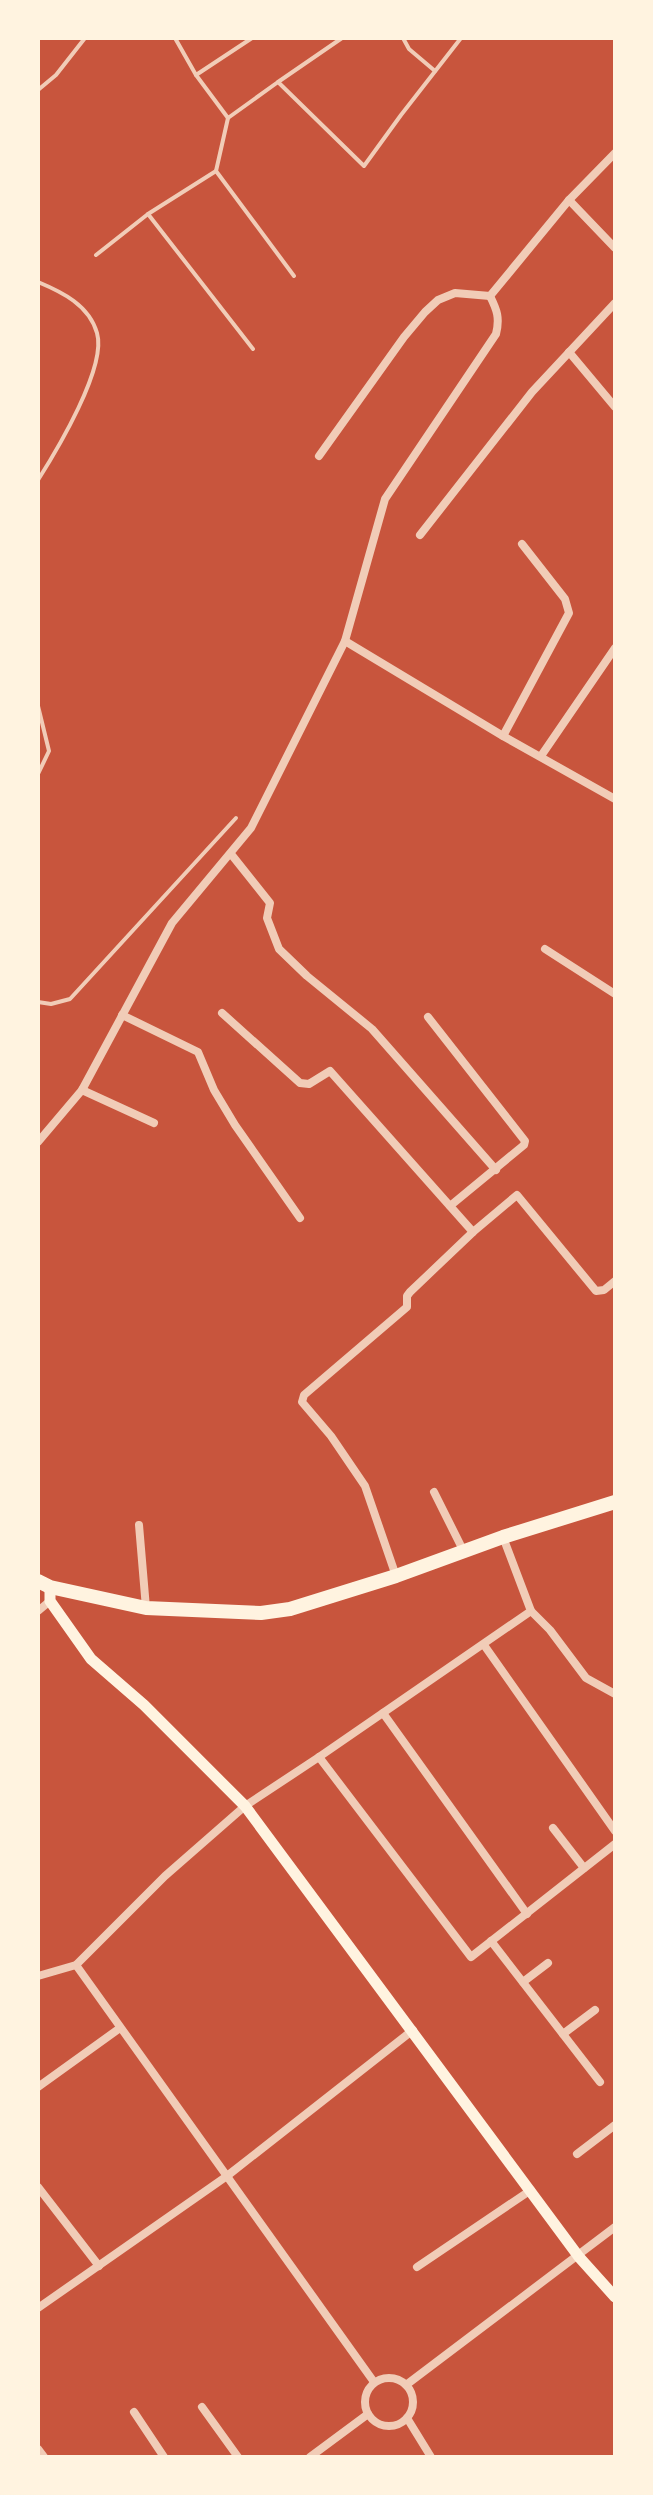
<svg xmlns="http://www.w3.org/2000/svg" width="653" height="2495" font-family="'Playfair Display',serif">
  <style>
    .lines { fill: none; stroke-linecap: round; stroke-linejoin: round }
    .service { stroke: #f1ccb7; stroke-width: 4 }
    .minor { stroke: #f1ccb7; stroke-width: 8 }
    .secondary { stroke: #fff3e0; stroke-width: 11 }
    .trunk { stroke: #fff3e0; stroke-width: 14 }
  </style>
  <rect width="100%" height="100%" fill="#c8553d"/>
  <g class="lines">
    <g class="service">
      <path d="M175,38L196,75L252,38"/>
      <path d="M342,38L278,82L364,166L401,115L461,38"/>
      <path d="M403,38L409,49L435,71"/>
      <path d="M196,75L228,118L278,82"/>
      <path d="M38,90L56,75L85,38"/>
      <path d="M228,118L216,171L294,276"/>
      <path d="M216,171L148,214L253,349"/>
      <path d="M96,255L148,214"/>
      <path d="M38,282C62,292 89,305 97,333C107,367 57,450 38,480"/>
      <path d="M38,706L49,751L38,774"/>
      <path d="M38,1002L51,1004L70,999L236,818"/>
    </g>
    <g class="minor">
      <path d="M569,200L615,248"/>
      <path d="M490,296L569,200L615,153"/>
      <path d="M569,352L615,407"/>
      <path d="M319,456L404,337L425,312L438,300L455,293L490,296"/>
      <path d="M420,535L532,392L615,303"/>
      <path d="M345,641L503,736L615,799"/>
      <path d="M503,736L569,613L565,599L522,544"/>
      <path d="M541,756L615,648"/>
      <path d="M231,854L270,903L267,918L279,949L307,976L372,1029L496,1170"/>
      <path d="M545,949L615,994"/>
      <path d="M222,1013L300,1083L309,1084L330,1071L473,1232"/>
      <path d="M122,1015L198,1052L214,1090L235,1125L300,1218"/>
      <path d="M428,1017L525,1141L524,1145L450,1206"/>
      <path d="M82,1090L154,1123"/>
      <path d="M38,1142L82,1090L172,923L251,828L345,641L385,499L496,334C500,318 497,310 490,296"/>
      <path d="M434,1492L464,1552"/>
      <path d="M139,1525L146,1608"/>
      <path d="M396,1576L365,1486L331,1436L302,1402L304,1395L407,1307V1296L410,1292L473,1232L517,1195L596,1291L604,1290L615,1281"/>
      <path d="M38,1611L50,1601"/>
      <path d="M531,1611L550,1630L586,1678L615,1694"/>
      <path d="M484,1645L615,1831"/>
      <path d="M383,1713L527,1914"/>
      <path d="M319,1757L471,1957L615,1844"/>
      <path d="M553,1828L584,1868"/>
      <path d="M491,1941L600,2082"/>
      <path d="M76,1965L374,2382"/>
      <path d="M38,1976L76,1965L165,1876L245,1806L319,1757L531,1611L503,1537"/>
      <path d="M523,1982L548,1963"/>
      <path d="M563,2034L595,2010"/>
      <path d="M38,2087L120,2028"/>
      <path d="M577,2154L615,2125"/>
      <path d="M38,2187L99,2266"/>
      <path d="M417,2267L531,2190"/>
      <path d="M38,2308L227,2176L413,2030"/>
      <circle cx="389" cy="2402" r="24"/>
      <path d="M406,2385L615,2227"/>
      <path d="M202,2407L238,2457"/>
      <path d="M134,2412L164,2457"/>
      <path d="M407,2418L431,2457"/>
      <path d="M38,2449L44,2457"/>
      <path d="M310,2457L368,2414"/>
    </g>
    <path class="secondary" d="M50,1587V1601L91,1659L144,1705L245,1806L579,2257L615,2297"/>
    <path class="trunk" d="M38,1581L50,1587L146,1608L261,1613L290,1609L396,1576L503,1537L615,1502"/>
  </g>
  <rect width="653" height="2495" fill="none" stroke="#fff3e0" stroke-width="80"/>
</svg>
